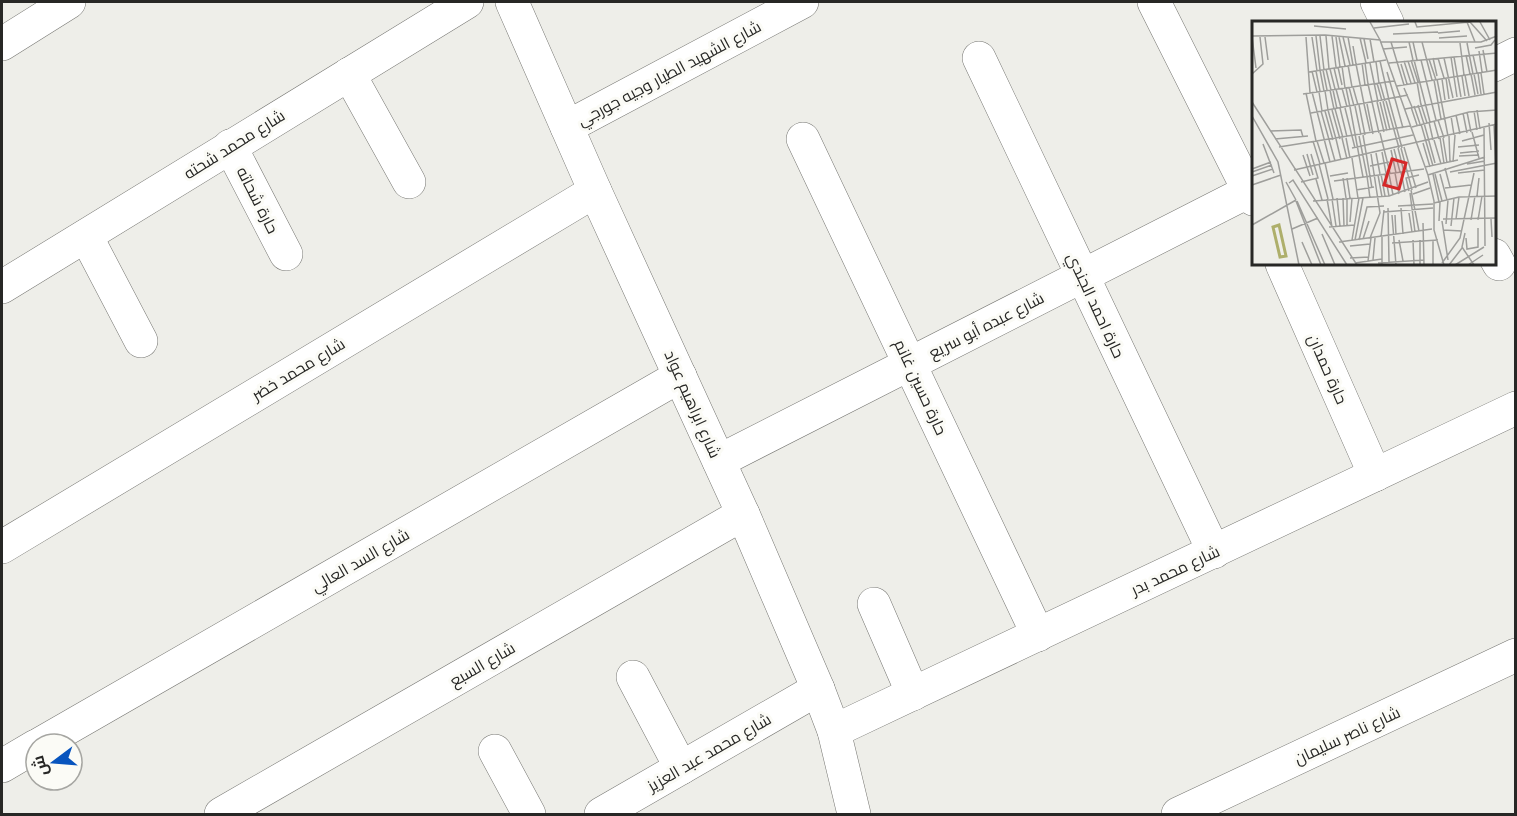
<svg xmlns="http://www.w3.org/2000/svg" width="1517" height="816" font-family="'Open Sans',Cairo,sans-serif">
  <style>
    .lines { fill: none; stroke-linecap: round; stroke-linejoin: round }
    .minor-casing { stroke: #767672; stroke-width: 34 }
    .minor { stroke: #fff; stroke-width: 33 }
    .labels { text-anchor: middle; stroke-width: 6; stroke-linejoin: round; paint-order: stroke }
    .street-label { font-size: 16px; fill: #272725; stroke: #fbfbf6 }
    .inset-river { fill: none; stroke: #aeaf6b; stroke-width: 3 }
    .inset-road { fill: none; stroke: #9e9e9b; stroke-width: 1.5 }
    .view { fill: #d62828; fill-opacity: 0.15; stroke: #d62828; stroke-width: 3 }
    .inset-edge { fill: none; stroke: #272725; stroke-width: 3 }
  </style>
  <rect width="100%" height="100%" fill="#eeeee9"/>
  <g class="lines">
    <defs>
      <g id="minor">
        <path d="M512,2L595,191L743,514L818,689L834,731L854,814"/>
        <path d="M1154,2L1253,199"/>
        <path d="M1377,2L1387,22"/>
        <path d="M2,44L69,2"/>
        <path d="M979,58L1214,552"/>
        <path d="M1494,65L1516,54"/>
        <path d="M349,74L409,182"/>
        <path d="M567,127L802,2"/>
        <path d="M803,139L1038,635"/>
        <path d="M230,146L286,254"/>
        <path d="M86,236L141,341"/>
        <path d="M1494,255L1499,264"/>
        <path d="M1282,264L1375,475"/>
        <path d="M2,287L467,2"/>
        <path d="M719,461L1253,189"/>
        <path d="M2,547L595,191"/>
        <path d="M874,604L913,694"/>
        <path d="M633,677L681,768"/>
        <path d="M834,731L1516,408"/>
        <path d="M40,744L680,376"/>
        <path d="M495,751L529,814"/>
        <path d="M2,766L36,746"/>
        <path d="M221,814L743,514"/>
        <path d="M601,814L818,689"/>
        <path d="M1178,814L1516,655"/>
      </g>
    </defs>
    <use href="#minor" class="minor-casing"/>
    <use href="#minor" class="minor"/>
  </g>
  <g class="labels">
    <g class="street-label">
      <text transform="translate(669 73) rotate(-28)" y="6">شارع الشهيد الطيار وجيه جورجي</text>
      <text transform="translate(234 144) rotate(-32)" y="6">شارع محمد شحته</text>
      <text transform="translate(258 200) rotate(63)" y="6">حارة شحاته</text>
      <text transform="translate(1096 305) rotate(65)" y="6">حارة احمد الجندي</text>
      <text transform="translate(986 325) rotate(-27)" y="6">شارع عبده أبو سريع</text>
      <text transform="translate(298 369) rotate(-31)" y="6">شارع محمد خضر</text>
      <text transform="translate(1328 369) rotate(66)" y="6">حارة حمدان</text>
      <text transform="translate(921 387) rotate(65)" y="6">حارة حسين غانم</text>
      <text transform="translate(693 404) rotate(66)" y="6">شارع ابراهيم عواد</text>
      <text transform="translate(360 560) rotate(-30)" y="6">شارع السد العالي</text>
      <text transform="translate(1175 570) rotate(-25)" y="6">شارع محمد بدر</text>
      <text transform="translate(482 664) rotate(-30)" y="6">شارع السبع</text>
      <text transform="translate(1347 735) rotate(-25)" y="6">شارع ناصر سليمان</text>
      <text transform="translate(709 752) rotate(-30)" y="6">شارع محمد عبد العزيز</text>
    </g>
  </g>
  <g transform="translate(1252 21)">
    <rect width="244" height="244" fill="#eeeee9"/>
    <path class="inset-river" d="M27,204L34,235L28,236L21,206Z"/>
    <path class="inset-road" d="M118,1L128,19M163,1L165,6L218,1M215,1L223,21M218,1L235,20M228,1L238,19M62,5L94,8M122,7L157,3M186,12L208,10M141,13L186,11M0,15L73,14L128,19L176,154L182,180V209L192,244M64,15L68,49M68,15L72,49M74,15L77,48M80,15L84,46M0,16L4,47M13,16L16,39M54,16L58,72M60,16L65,50M84,16L88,46M87,16L93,45M91,16L98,44M96,16L101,44M108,17L114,42M187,17L215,15M112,18L116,38M118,18L122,41M128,21H229L245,15M139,21L152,64M157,21L161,39M161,21L165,39M170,21L180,59M208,22L212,54M215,22L221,53M101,25L104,43M223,27L239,24L243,19M131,28L155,26M231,29L235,51M227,30L230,51M214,34L218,53M221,34L225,52M199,36L205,76M202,36L209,76M181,37L185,55M186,37L192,57M192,37L201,77M177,38L184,59M159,39L166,61M162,39L178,101M169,39L184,99M128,40L137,79M152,40L159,62M156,40L163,62M124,41L127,62M110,42L113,64M113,42L116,63M118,42L126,81M137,42L245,32M104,43L112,83M149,43L155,63M96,44L100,66M90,45L93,67M86,46L90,64M82,47L87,68M74,48L79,69M78,48L83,68M68,49L72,70M71,49L75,69M60,50L65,71M64,50L68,70M57,51L134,39M135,51L143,78M226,52L229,73M229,52L232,73M0,53L11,43L8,16M219,53L223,74M222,53L226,73M213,54L217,75M210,55L213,75M194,57L197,78M185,58L196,115M190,58L193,79M182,59L189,98M165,61L169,84M125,62L130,80M128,62L133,80M116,63L127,112M145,65L245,49M97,66L102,85M101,66L106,84M90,67L95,86M94,67L98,86M152,67L160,86M84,68L89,87M78,69L82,88M81,69L85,88M73,70L76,89M60,71L78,141M67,71L70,90M54,72L64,120M51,73L142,60M143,78L151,107M137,79L150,127M131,80L138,109M134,80L147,127M0,81L105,244M125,81L132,111M128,81L135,110M112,83L118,110M115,83L121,113M169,83L175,102M107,84L113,114M166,84L172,103M103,85L109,114M162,85L168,103M98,86L111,156M159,86L165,104M88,87L95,116M93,87L103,127M83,88L91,117M153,88L245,71M76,89L84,118M80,89L88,118M225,89L228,108M69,90L83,140M73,90L81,119M222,90L225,109M215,91L219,111M59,92L156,74M211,92L215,112M204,94L208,113M0,95L26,141L47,244M199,95L202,114M186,99L192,117M182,100L187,118M177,101L181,119M172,102L183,142M237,102L239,129M169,103L181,145M242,104L244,144M160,106L217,91L245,89M232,107L233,225M18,110L49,109L51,116M220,111L227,137M128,112L138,152M111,114L120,167M107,115L115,155M197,115L198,141M90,117L95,138M94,117L98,137M188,117L192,142M191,117L195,142M23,118L56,115M84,118L89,139M182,119L189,143M61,120L68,143M65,120L72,142M210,120L232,114M171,122L178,146M11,123L22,152M27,126L158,105M152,126L164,167M206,126L227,124M100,127L161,114M146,127L152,151M149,127L160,169M142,128L148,151M139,129L144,152M130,131L134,152M124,132L128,153M208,132L227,130M55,133L61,154M51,134L58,155M207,135L227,134M100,137L106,177M201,141L203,114M73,142L81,178M67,143L76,178M215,143L233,140M118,145L137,141M173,146L206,139M193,147L198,166M0,148L19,141M42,149L245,103M0,151L20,144M149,151L153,171M198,151L245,142M143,152L147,173M206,152L233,149M129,153L133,175M133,153L137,175M137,153L141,174M181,153L187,181M183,153L190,180M188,153L195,179M126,154L130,176M176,154L233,136M0,155L21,148M78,155L96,152M115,155L118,177M91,157L94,177M95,157L98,177M64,158L70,179M82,160L172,148M34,161L44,179M49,161L66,157L59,133M37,162L41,159L95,244M0,164L29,154M193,167L219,164M104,169L122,166M159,169L167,210M157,170L154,157L167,154M158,172L163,211M161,173L178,167M225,175L227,157M85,177L88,205M91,177L92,205M75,178L80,206M80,178L84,205M44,180L69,244M45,180L73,244M61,180L137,175L176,161M182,182L207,176L245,175M146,185L181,183M136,187L137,241M149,187L151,213M132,191L181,187M157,192L160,211M140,194L144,244M143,194L144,214M191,198L245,197M204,198L207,176M239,198L240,216M219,199L223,175M226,199L230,175M187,200L188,181M190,200L196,239M98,201L100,177M171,202L172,244M194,203L196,179M0,204L44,179M95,204V177M199,205L202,177M77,206L103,204M40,208L66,197M191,209L210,210M213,212L210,226L222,244M70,213L83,244M129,216L132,189M130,216V244M118,217L128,192L119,133M214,217L215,228L226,226V207M111,218L117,200M100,219L107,177M103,219L111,177M107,219L115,186L132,185M147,219L151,240M161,219L162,244M168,219V244M181,219V244M50,221L60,244M87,221L180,208M140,222L186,219M98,225L118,223M98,237L117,236M121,239L123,217M116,240L119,217M103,242L130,238M126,242L172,239M190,242L208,217L222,152M197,244L210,227M203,244L232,226M216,244L231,234"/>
    <path class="view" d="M140,138L154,142L147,168L132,164Z"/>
    <rect width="244" height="244" class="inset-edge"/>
  </g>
  <rect width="1517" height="816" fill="none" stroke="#272725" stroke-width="6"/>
  <g transform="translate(54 762) rotate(254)"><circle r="28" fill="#fbfbf6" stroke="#a6a6a2" stroke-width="1.5"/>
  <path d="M0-4.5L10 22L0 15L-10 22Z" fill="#0754be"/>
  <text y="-9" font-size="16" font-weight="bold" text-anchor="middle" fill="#272725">ش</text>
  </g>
</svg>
